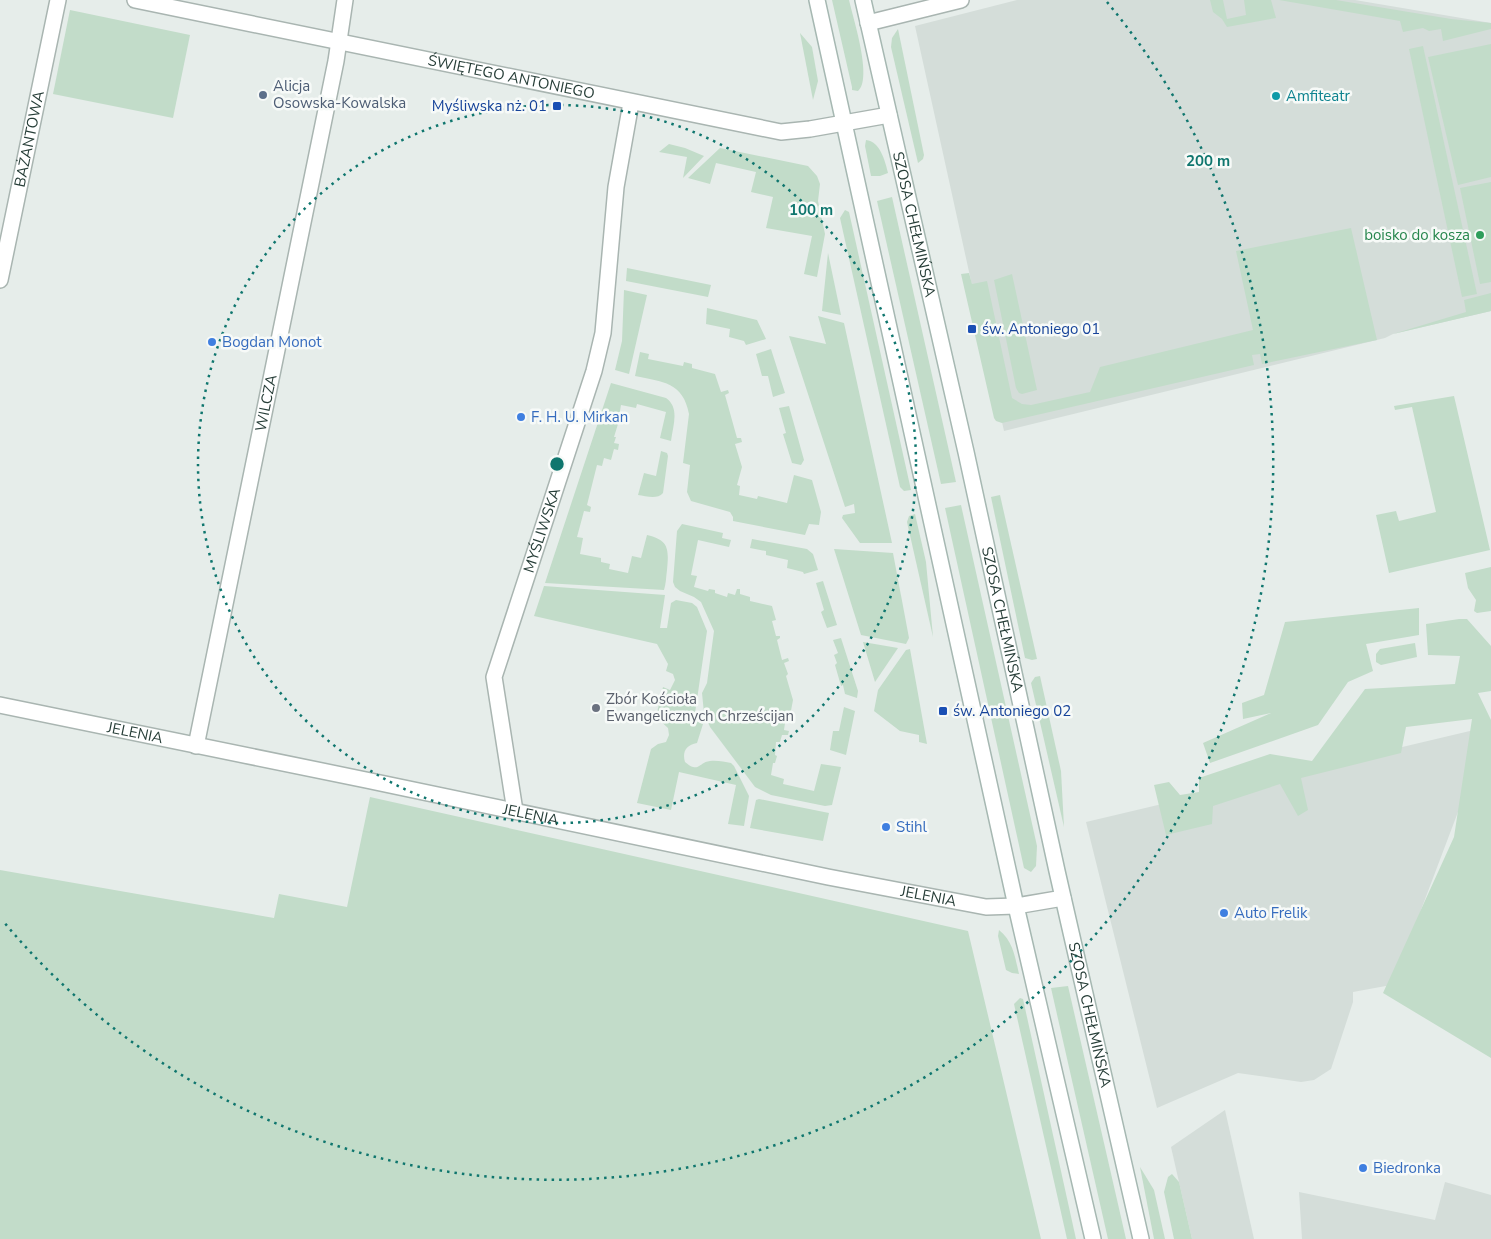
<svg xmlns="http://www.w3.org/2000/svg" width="1491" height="1239" font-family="'Nunito Sans',sans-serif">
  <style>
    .built { fill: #d4ddd9 }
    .green { fill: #c2dcc9 }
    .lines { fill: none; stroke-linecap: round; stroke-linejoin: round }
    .minor-casing { stroke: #a9b5b1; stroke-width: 18 }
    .secondary-casing { stroke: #a6b8b2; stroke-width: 18 }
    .minor { stroke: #fff; stroke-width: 15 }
    .secondary { stroke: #fff; stroke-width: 15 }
    .ring { fill: none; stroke: #0f766e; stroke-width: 2.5; stroke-dasharray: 2.5 5 }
    .service-dot { fill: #5c6f8a; stroke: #f7faf8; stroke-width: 2 }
    .culture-dot { fill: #0f9aa8; stroke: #f7faf8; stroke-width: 2 }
    .transit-dot { fill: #1a4fb4; stroke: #f7faf8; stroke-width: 2 }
    .leisure-dot { fill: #2e9e5b; stroke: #f7faf8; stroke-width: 2 }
    .shop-dot { fill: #3f7fe0; stroke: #f7faf8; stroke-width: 2 }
    .worship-dot { fill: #6b7280; stroke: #f7faf8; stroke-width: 2 }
    .labels { text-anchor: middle; stroke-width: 5; stroke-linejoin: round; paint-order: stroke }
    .street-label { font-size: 15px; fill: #273e38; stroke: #f7faf8 }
    .service-label { font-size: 15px; fill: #4e5e75; stroke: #f7faf8; text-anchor: start }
    .culture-label { font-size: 15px; fill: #0d838f; stroke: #f7faf8; text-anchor: start }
    .transit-label { font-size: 15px; fill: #164399; stroke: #f7faf8; text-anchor: start }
    .leisure-label { font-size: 15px; fill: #27864d; stroke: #f7faf8; text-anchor: end }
    .shop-label { font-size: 15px; fill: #366cbe; stroke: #f7faf8; text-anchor: start }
    .worship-label { font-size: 15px; fill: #5b616d; stroke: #f7faf8; text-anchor: start }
    .centre { fill: #0f766e; stroke: #f7faf8; stroke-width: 2.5 }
    .ring-label { font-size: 15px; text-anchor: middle; font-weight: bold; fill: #0f766e; stroke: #f7faf8; stroke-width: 5; stroke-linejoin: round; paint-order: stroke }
  </style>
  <rect width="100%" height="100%" fill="#e6edea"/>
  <g class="built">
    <path d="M1017,0H1355L1491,23V311L1393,334L1385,338L1004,431L915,26Z"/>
    <path d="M1474,730L1461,804L1416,923L1413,981L1353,992V1002L1331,1069L1314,1080L1301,1082L1238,1073L1157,1108L1086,822Z"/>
    <path d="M1225,1110L1254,1239H1192L1171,1147Z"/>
    <path d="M1445,1182L1491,1195V1239H1302L1299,1192L1435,1220Z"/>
  </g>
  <g class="green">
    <path d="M832,0H849C853,18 873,79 858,91L852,90V87Z"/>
    <path d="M1210,0H1223L1227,19L1246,15L1244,0H1271L1276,18L1227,27L1222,19L1213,12Z"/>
    <path d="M1279,0H1336L1451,19L1491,23V29L1443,41L1441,29L1429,31L1423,28L1403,32L1400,21Z"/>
    <path d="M70,10L190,35L173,118L53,94Z"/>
    <path d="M898,29L924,155L923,159L918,163L891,47L892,38Z"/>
    <path d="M800,33L812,47L818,81L813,100Z"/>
    <path d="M1491,44V177L1458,185L1428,57Z"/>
    <path d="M1423,46L1477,294L1462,297L1409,49Z"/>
    <path d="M866,140C880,141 885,161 888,173L880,176H871L865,146Z"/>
    <path d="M669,144L685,148L704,156L683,178L687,157L659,152Z"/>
    <path d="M720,148L808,166L817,176L820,184L818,201L825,234L817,277L804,274L812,236L766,228L773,197L751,192L756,172L716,163L710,184L688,178Z"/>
    <path d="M1491,182V282L1480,284L1460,188Z"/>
    <path d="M892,197L956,482L941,484L877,201Z"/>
    <path d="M845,210L849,212L911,490L904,491L900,487L840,218Z"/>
    <path d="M1351,228L1377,340L1262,364L1260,354L1252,355L1254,365L1002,423L996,421L994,418L961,274L969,273L972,284L987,281L1012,398L1022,404L1031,405L1090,392L1100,367L1253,330L1236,251Z"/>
    <path d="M828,253L841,315L822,311Z"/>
    <path d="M627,268L711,285L708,297L626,281Z"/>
    <path d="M1012,274L1037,390L1022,394L1019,393L1016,388L994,280Z"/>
    <path d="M624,290L647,295L629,374L615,370L622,341Z"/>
    <path d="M1491,293V311L1393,334L1466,312L1464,300Z"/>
    <path d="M707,308L757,320L766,339L746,345L744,341L729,337L730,329L706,324Z"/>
    <path d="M818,316L844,323L892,543H860L842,518L843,515L855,513L854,504L845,507L789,336L826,344Z"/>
    <path d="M771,349L785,393L773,397L768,376H762L756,354Z"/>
    <path d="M640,352L649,354L648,359L683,366L684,362L692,364V368L715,374L721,392L728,390L729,393L725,395L737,438H741L742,442L735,444L742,467L737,485L740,486L739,495L757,499L758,496L787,503L794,475L812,480L821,512L819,525L809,524L805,535L733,521V517L730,512L691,501L687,492L690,465L683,463L689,414C683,382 663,382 635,376Z"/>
    <path d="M611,383L666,398C680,408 673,425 671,441L660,438L666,412L637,404L636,408L621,405L619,417H620V424H618L614,437H616L614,443L619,444L618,450L614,449L611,460L604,458L602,466L597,465L587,505L591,507L590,512L584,511L577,537L583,538L580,554L601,558V562L610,564L609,569L628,573L632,556L641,558L647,535C669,540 669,549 667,570C666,577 666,584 664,590L545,583Z"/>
    <path d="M1454,396L1490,550L1389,573L1376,515L1396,511L1399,521L1436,512L1412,407L1395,410L1394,406Z"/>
    <path d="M789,406L804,460L801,465L792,463L783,434L786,433L779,408Z"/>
    <path d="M661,451L667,453L668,456L663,493C657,500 646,496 638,495L644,473L656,476Z"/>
    <path d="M1000,495L1037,659L1032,660L1025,658L991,497Z"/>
    <path d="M961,505L1037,846L1036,866L1031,872L1024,868L945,508Z"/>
    <path d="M915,514L926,562L933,637L907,522L909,516Z"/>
    <path d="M682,524L723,533L722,538L731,540L729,547L698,540L691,575L697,576L694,587L708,591L709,589L715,590V593L727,597L728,593L735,595L737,589H740V594L750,597V601L772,606L776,620L772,621L776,636H780V638L777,640L782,660L788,658L789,661L784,663L788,674L786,676L793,700L790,716H786L784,730L789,731L788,735H782L780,742H776L775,755L777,756L775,763H773L771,775L784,779L783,784L814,791L821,764L841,767L832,805L825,806L771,795L755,787L710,727L704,713L702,693L707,683L714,631L701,602L694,597L680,591L675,587L673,582L677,531Z"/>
    <path d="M752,539L807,549L813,554L818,570L804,574L803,572L787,568L788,560L766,555V551L750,548Z"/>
    <path d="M834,549L893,553L909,638L906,644L861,635Z"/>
    <path d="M1491,567V611L1477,613L1474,611L1476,600L1468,588L1465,573Z"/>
    <path d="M823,581L837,625L827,628L821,612L824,610L816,583Z"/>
    <path d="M544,586L665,595L660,628H667L671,603L676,600L692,603L697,607L707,631L694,720L703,724L697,743C686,745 682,752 685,762C699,774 699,762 710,761C717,760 725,762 731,763L734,766L749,796L744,826L728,824L736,785L679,772L671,810L637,803L651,749L658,744L666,742L669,735L668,728L656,717L663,687L670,690L675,680L673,674L666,671L668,664L657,644L534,616Z"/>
    <path d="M1419,608V635L1366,644L1373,671L1348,682L1318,725L1210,763L1203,743L1271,713L1243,719L1242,703L1264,695L1285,622Z"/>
    <path d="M1459,619H1467L1491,646V691L1478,693L1491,720V1058L1383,993L1454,837L1472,719L1406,727L1401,753L1301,778L1308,810L1298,816L1280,784L1213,806L1212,824L1166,835L1154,785L1169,782L1180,795L1199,792V778L1270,754L1312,761L1365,689L1455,684L1460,656L1428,655L1426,624Z"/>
    <path d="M841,638L858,691L857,698L845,694L843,685L841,686L835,665L837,663L834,655L838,653L833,640Z"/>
    <path d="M863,642L898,648L875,682Z"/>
    <path d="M1415,643L1417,657L1381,665L1376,662V654L1380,649Z"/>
    <path d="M910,649L927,744L919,742V735L900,731L874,711L878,690L906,650Z"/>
    <path d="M1040,676L1061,771L1064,827L1031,683L1035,677Z"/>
    <path d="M844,707L855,711L846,755L830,750L833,731H839Z"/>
    <path d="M370,797L968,931L1041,1239H0V870L274,918L279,894L347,907Z"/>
    <path d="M759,799L829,813L823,841L750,828L756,800Z"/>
    <path d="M999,930C1013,941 1015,957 1019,974L1012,973L1006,970L998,936Z"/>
    <path d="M1068,986L1126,1239H1108L1051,988Z"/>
    <path d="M1020,998L1023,999L1076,1239H1067L1014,1004Z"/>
    <path d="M1140,1167L1154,1190L1165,1239H1154Z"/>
    <path d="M1172,1174L1179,1182L1192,1239H1174L1164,1192L1168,1177Z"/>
  </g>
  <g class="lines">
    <defs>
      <g id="minor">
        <path id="s1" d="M135,0L781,132L810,129L889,115"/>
        <path d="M868,23L961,0"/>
        <path id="s2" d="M0,280L58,0"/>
        <path id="s3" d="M0,705L366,780L828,877L986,907L1016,906L1063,898"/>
        <path id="s4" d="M196,746L336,61L345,0"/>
        <path id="s5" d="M515,811L494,677L594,371L603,333L616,187L631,103"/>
      </g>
      <g id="secondary">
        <path d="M817,0L1016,906L1093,1239"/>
        <path id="s6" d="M863,0L966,452L1057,871L1141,1239"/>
      </g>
    </defs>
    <use href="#minor" class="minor-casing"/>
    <use href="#secondary" class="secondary-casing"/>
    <use href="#minor" class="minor"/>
    <use href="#secondary" class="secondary"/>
  </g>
  <g class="ring">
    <circle cx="557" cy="464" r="359"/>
    <path d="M1107 2A718 718 0 1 1 3 921"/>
  </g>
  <circle class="service-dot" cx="263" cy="95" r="5"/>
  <circle class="culture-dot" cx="1276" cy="96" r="5"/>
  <g class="transit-dot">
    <rect x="552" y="101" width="10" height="10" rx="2.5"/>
    <rect x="967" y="324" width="10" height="10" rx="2.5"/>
    <rect x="938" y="706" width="10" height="10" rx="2.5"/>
  </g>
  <circle class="leisure-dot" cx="1480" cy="235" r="5"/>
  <g class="shop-dot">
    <circle cx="212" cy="342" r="5"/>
    <circle cx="521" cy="417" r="5"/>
    <circle cx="886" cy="827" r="5"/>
    <circle cx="1224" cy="913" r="5"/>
    <circle cx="1363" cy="1168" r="5"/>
  </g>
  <circle class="worship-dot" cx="596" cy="708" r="5"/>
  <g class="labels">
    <g class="street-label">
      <text dy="5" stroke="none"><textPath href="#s1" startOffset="384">ŚWIĘTEGO ANTONIEGO</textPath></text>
      <text dy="5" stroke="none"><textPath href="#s2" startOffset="144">BAŻANTOWA</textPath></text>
      <text dy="5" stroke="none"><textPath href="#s6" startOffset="230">SZOSA CHEŁMIŃSKA</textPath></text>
      <text dy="5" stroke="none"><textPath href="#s4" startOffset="350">WILCZA</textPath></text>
      <text dy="5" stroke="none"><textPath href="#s5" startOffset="290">MYŚLIWSKA</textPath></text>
      <text dy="5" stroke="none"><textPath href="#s6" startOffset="635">SZOSA CHEŁMIŃSKA</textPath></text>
      <text dy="5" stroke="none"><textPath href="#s3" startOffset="138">JELENIA</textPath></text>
      <text dy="5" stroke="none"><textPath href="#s3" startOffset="542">JELENIA</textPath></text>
      <text dy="5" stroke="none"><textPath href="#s3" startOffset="948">JELENIA</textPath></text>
      <text dy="5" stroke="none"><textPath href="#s6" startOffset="1040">SZOSA CHEŁMIŃSKA</textPath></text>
    </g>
    <g class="service-label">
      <text x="273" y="91">Alicja<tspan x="273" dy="17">Osowska-Kowalska</tspan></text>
    </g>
    <g class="culture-label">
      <text x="1286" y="101">Amfiteatr</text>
    </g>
    <g class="transit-label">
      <text x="547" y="111" text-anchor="end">Myśliwska nż. 01</text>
      <text x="982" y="334">św. Antoniego 01</text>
      <text x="953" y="716">św. Antoniego 02</text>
    </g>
    <g class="leisure-label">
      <text x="1470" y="240">boisko do kosza</text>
    </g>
    <g class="shop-label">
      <text x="222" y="347">Bogdan Monot</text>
      <text x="531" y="422">F. H. U. Mirkan</text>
      <text x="896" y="832">Stihl</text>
      <text x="1234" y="918">Auto Frelik</text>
      <text x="1373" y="1173">Biedronka</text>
    </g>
    <g class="worship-label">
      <text x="606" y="704">Zbór Kościoła<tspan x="606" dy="17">Ewangelicznych Chrześcijan</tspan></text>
    </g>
  </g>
  <circle cx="557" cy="464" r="8" class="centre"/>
  <g class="ring-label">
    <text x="1208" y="166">200 m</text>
    <text x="811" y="215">100 m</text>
  </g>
</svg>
